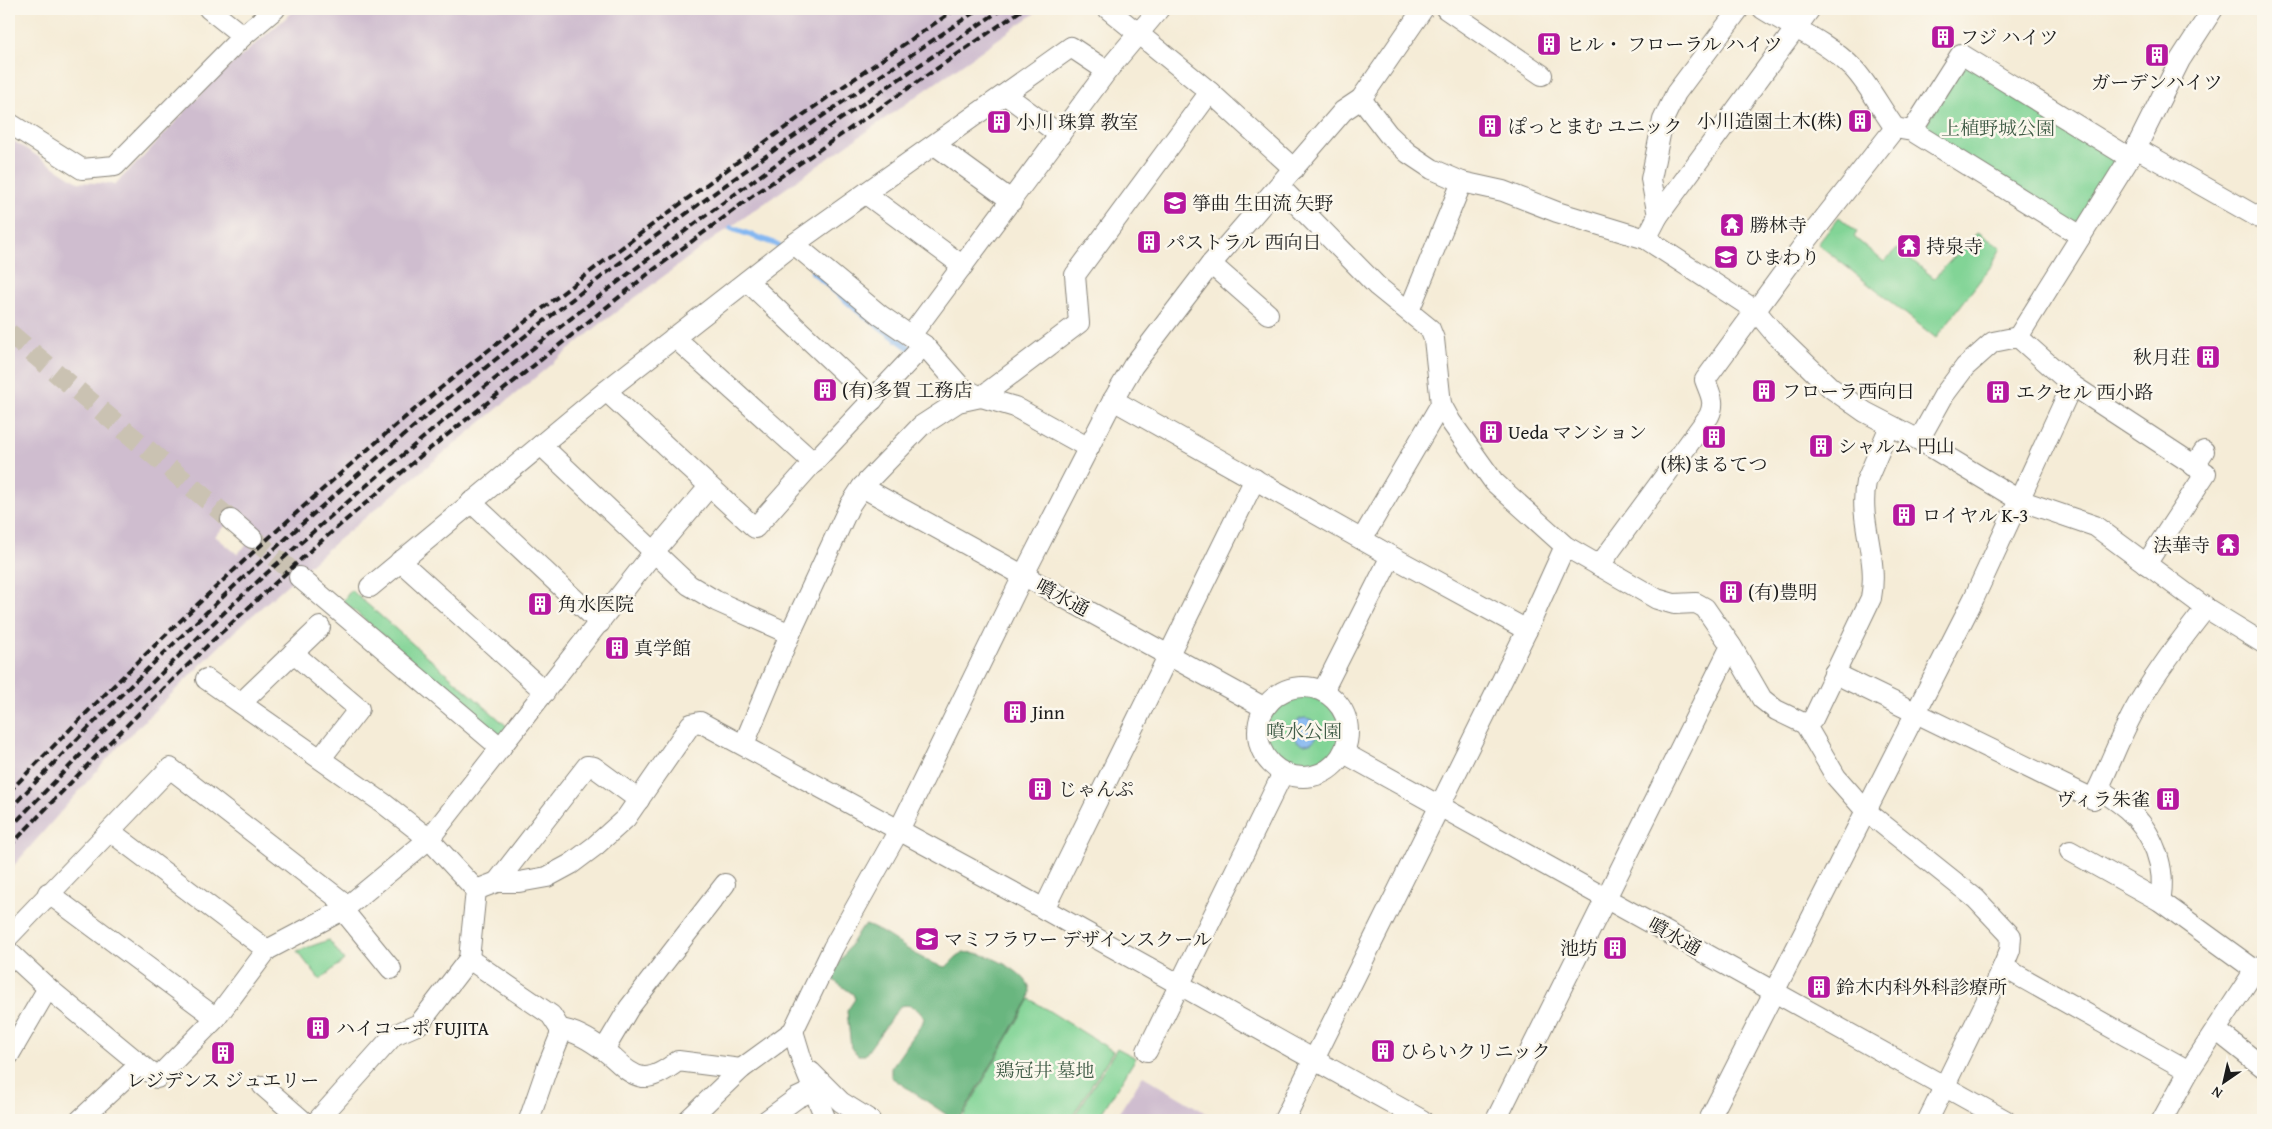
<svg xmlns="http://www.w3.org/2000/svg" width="2272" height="1129" font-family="'Gentium Book Plus','Noto Serif JP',serif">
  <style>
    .industrial { fill: #cfbdcf; fill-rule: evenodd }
    .green { fill: #82d496; stroke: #4f7859 }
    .forest { fill: #69b67f; stroke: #42694e }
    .water { fill: #84b7f1; stroke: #506a86 }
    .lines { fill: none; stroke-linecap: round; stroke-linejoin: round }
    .stream { stroke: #84b7f1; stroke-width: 6 }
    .minor-tunnel { stroke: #cac2b2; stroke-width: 20; stroke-dasharray: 20 10; stroke-linecap: butt }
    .minor-casing { stroke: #88847a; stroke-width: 22 }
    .minor { stroke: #fff; stroke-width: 20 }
    .rail { stroke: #1c1c1c; stroke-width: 4; stroke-dasharray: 8 4; stroke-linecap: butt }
    .labels { text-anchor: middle; stroke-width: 5; stroke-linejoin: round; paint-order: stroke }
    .poi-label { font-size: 19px; fill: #1c1c1c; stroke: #fbf7ec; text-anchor: start }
    .park-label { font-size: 19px; fill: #405c47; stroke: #fbf7ec }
    .street-label { font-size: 19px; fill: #1c1c1c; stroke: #fbf7ec }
  </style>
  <rect width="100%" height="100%" fill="#fbf7ec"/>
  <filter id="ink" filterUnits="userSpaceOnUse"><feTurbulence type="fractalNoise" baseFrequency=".02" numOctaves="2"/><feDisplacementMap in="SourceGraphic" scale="10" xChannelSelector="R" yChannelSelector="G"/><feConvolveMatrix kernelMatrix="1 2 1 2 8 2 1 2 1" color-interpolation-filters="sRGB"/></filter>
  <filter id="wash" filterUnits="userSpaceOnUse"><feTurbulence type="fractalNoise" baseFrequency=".0096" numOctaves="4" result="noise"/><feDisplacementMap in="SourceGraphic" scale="20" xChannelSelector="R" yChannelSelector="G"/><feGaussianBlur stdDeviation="1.12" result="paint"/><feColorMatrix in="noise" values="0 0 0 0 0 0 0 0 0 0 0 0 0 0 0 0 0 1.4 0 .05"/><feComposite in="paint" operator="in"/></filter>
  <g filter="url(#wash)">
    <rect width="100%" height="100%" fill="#f5ecd7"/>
    <g class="industrial">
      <path d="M296,9H1041L705,245L599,325L337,541L238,628L115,750L9,871V138L78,182L115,184L143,157L216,78ZM239,513L260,532L237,554L215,536Z"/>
      <path d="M1143,1076L1216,1119L1217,1120H1114Z"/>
    </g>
    <g class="green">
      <path d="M1967,59L2117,153L2120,166L2087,219L2071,223L1927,134L1926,125Z"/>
      <path d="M1839,217L1857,232L1854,237L1884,262L1897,248L1934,278L1978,232L2001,248L1991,266L1936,338L1818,244Z"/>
      <path d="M351,590L509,728L501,737L343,601Z"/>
      <circle cx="1304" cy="731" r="38"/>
      <path d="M329,940L344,960L320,980L297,951Z"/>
      <path d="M1030,999L1113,1051L1070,1120H961Z"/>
      <path d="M1117,1048L1136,1058L1097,1120H1072Z"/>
    </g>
    <path class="forest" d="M866,925C894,935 916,961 946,967C952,962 957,954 964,953C981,949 1020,969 1028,984C1031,990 1030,994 1029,999L963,1114L957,1118L950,1117L891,1077V1068L922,1024L924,1018C919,1009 911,1003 900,1006L865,1055H858L851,1048L847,1011L855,999L853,994L830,978L860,929Z"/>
    <circle class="water" cx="1305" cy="731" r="13"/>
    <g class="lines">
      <g class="stream">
        <path d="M731,228L776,244L784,249"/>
        <path d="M813,272L856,309L915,352"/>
      </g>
    </g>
  </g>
  <g filter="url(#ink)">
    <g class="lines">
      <g class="minor-tunnel">
        <path d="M9,333L231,520"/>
        <path d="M252,538L299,577"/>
      </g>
      <defs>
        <g id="minor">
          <path d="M209,9L243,36"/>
          <path d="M1108,9L1210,92L1294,169"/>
          <path d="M1446,9L1542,75"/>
          <path d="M1763,9C1793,28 1827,42 1853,68C1869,85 1881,109 1895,128L1912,131L2081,236"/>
          <path d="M1006,95L1060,135"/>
          <path d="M1361,99L1388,134L1408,153L1432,169L1462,182L1503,191L1557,212L1646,239L1755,310L1775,334L1831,388L1865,412L1919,440L2019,500L2095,526L2206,608L2263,643"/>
          <path d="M9,123L82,169L115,166L243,36L275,9"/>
          <path d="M1912,131L1961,54L2130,158"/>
          <path d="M935,145L1012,201"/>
          <path d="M2136,148L2263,220"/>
          <path d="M1279,186L1377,286L1430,329L1434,339L1441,404L1362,539"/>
          <path d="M866,194L963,266"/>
          <path d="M1658,216L1651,179L1663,120L1676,93L1739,9"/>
          <path d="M1646,239L1658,216L1810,9"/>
          <path d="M794,244L880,315L924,345L961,387L981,397L1015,407L1089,448"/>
          <path d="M1211,264L1268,314"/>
          <path d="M747,281L873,400"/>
          <path d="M1409,311L1462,182"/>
          <path d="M911,335L1107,71L1159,9"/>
          <path d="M674,337L814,463"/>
          <path d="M2072,385L2206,473L2146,564"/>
          <path d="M606,391L755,528L811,465L924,345"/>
          <path d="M1113,400L1391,556L1527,630"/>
          <path d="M1441,404L1451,422L1494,482L1565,546L1657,599L1674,604L1696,603L1705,608L1732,647L1762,699L1776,710L1805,724L1836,777L1866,811L1976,899L2011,936L2010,950L2003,967L1928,1120"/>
          <path d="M1919,440L1944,395L1965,367L1993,342L2018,337"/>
          <path d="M541,445L689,585L716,601L790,634"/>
          <path d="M2194,466L2204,451"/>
          <path d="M862,487L1265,708"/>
          <path d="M471,502L600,623"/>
          <path d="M231,520L252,538"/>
          <path d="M400,561L545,692"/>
          <path d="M1599,566L1709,416C1716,402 1710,394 1705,380L1808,239L1895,128"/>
          <path d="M299,577L501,748"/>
          <path d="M370,587L606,391L794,244L1071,47L1107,71"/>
          <path d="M293,653L359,709L321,758"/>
          <path d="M1834,673L2093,799C2110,767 2121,731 2141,699C2160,667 2183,637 2206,608"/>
          <path d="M206,679L383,803L429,839L476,890L497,882H519L547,877L571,864L595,846L626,818L691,724L700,722L1044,909L1422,1120"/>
          <circle cx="1303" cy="732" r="45"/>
          <path d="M1323,691L1391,556"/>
          <path d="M241,703L320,627"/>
          <path d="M1805,724L1813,719L1871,598C1879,557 1858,522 1866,482L1890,426"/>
          <path d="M744,744L790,634L850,505L862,487L921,426L958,402L981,397L1079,323L1075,275L1210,92"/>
          <path d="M1344,753L2005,1120"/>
          <path d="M2099,789C2108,795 2119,802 2127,809C2153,831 2167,868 2160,901"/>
          <path d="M111,832L267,950"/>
          <path d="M2070,851L2160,901L2255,970"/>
          <path d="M497,882L587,766L594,767L639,800"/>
          <path d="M48,893L216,1018"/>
          <path d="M1044,909L1255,479"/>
          <path d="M343,910L391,969"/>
          <path d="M9,936L170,768L348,906"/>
          <path d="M9,952L48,988"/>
          <path d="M469,959L551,1015L560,1029C576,1031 593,1042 605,1051C617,1060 628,1075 643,1077C655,1078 669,1068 678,1061L741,1069"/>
          <path d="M2003,967L2189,1071"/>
          <path d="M2216,1030L2263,1067"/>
          <path d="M793,1031L803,1064L826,1120"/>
          <path d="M604,1050L629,1008L725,884"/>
          <path d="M1147,1051L1283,773"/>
          <path d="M9,1055L48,988L157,1078L216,1018L267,950L343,910L429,839L654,552L709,487"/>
          <path d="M811,1072L841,1102L870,1120"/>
          <path d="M263,1086L302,1120"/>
          <path d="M80,1120L139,1065"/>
          <path d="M318,1120L394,1035L419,1024L469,959L476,890"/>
          <path d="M529,1120L547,1068L560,1036V1029"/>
          <path d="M688,1120L741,1069L793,1031L833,948L899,830L1023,576L1113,400L1133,366L1211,264L1343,111L1361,99L1423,9"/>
          <path d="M767,1120L797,1098L814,1090"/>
          <path d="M1284,1120L1527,630L1565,546"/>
          <path d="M1496,1120L1731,646"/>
          <path d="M1709,1120L1974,598L2072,385L2018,337L2136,148L2180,60L2213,9"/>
          <path d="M2162,1120L2189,1071L2255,970L2263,965"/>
        </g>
      </defs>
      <use href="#minor" class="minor-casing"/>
      <use href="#minor" class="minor"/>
      <g class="rail">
        <path d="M9,792C132,664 260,542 395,426C451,378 511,333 569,288C695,191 824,98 956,9"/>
        <path d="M9,810C134,678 265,553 404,435C586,281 781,142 979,9"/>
        <path d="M9,829C104,730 201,630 305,539C446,415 594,297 746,186C830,125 916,68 1002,9"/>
        <path d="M9,847L105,747L208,645L312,549L422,455L648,274L754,195L1023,9"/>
      </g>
    </g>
  </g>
  <defs>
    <symbol id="building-square" viewBox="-11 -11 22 22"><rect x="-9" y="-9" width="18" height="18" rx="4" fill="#b5179e" stroke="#fbf7ec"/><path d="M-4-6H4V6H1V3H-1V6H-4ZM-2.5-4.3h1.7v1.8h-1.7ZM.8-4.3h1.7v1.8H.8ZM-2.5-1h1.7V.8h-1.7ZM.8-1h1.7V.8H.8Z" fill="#fff"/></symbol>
    <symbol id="school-square" viewBox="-11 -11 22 22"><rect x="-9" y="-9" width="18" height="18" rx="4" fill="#b5179e" stroke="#fbf7ec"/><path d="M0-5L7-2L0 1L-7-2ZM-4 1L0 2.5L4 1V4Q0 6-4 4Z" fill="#fff"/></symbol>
    <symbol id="temple-square" viewBox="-11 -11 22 22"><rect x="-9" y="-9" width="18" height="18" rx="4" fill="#b5179e" stroke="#fbf7ec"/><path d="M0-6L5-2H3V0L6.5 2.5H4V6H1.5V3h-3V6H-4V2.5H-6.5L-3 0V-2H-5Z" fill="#fff"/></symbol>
  </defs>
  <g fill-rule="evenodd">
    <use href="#building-square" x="1929" y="23" width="28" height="28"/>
    <use href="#building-square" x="1535" y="30" width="28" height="28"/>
    <use href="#building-square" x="2143" y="41" width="28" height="28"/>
    <use href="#building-square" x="1846" y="107" width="28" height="28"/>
    <use href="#building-square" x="985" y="108" width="28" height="28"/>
    <use href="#building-square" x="1476" y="112" width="28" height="28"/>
    <use href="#school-square" x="1161" y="189" width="28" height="28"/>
    <use href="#temple-square" x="1718" y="211" width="28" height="28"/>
    <use href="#building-square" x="1135" y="228" width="28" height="28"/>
    <use href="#temple-square" x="1895" y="232" width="28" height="28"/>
    <use href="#school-square" x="1712" y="243" width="28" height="28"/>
    <use href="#building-square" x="2194" y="343" width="28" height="28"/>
    <use href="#building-square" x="811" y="376" width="28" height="28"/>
    <use href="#building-square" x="1750" y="377" width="28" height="28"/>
    <use href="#building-square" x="1984" y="378" width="28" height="28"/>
    <use href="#building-square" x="1477" y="418" width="28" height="28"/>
    <use href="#building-square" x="1700" y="423" width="28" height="28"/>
    <use href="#building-square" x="1807" y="432" width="28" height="28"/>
    <use href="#building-square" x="1890" y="501" width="28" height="28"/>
    <use href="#temple-square" x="2214" y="531" width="28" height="28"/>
    <use href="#building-square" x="1717" y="578" width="28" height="28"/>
    <use href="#building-square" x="526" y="590" width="28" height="28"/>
    <use href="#building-square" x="603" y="634" width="28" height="28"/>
    <use href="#building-square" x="1001" y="698" width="28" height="28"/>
    <use href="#building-square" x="1026" y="775" width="28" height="28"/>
    <use href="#building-square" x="2154" y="785" width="28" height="28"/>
    <use href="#school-square" x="913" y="925" width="28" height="28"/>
    <use href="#building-square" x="1601" y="934" width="28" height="28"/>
    <use href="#building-square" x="1805" y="973" width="28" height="28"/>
    <use href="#building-square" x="304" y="1014" width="28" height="28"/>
    <use href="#building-square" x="1369" y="1037" width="28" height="28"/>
    <use href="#building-square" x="209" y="1039" width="28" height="28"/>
  </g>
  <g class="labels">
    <g class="poi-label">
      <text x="1960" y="44">フジ ハイツ</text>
      <text x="1566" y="51">ヒル・ フローラル ハイツ</text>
      <text x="2157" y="89" text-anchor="middle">ガーデンハイツ</text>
      <text x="1842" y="128" text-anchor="end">小川造園土木(株)</text>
      <text x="1016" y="129">小川 珠算 教室</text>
      <text x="1508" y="133">ぽっとまむ ユニック</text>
      <text x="1192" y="210">箏曲 生田流 矢野</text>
      <text x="1750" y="232">勝林寺</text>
      <text x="1166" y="249">パストラル 西向日</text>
      <text x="1926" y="253">持泉寺</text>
      <text x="1744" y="264">ひまわり</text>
      <text x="2190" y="364" text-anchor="end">秋月荘</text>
      <text x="842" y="397">(有)多賀 工務店</text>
      <text x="1782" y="398">フローラ西向日</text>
      <text x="2016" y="399">エクセル 西小路</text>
      <text x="1508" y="439">Ueda マンション</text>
      <text x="1838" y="453">シャルム 円山</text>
      <text x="1714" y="471" text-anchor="middle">(株)まるてつ</text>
      <text x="1922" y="522">ロイヤル K-3</text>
      <text x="2210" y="552" text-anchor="end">法華寺</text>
      <text x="1748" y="599">(有)豊明</text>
      <text x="558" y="611">角水医院</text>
      <text x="634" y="655">真学館</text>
      <text x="1032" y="719">Jinn</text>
      <text x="1058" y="796">じゃんぷ</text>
      <text x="2150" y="806" text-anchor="end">ヴィラ朱雀</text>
      <text x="944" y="946">マミフラワー デザインスクール</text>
      <text x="1598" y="955" text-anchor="end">池坊</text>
      <text x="1836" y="994">鈴木内科外科診療所</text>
      <text x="336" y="1035">ハイコーポ FUJITA</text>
      <text x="1400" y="1058">ひらいクリニック</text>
      <text x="223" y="1087" text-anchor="middle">レジデンス ジュエリー</text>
    </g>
    <g class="park-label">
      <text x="1998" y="135">上植野城公園</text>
      <text x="1304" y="738">噴水公園</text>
      <text x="1045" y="1077">鶏冠井 墓地</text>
    </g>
    <g class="street-label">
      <text transform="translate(1063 597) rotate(28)" y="7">噴水通</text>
      <text transform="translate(1675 936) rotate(29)" y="7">噴水通</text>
    </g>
  </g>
  <rect width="2272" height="1129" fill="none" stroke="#fbf7ec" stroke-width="30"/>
  <g transform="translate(2224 1082) rotate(214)" stroke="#fbf7ec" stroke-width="4" paint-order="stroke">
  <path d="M0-4L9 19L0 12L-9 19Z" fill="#1c1c1c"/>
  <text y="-8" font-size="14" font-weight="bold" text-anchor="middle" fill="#1c1c1c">N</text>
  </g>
</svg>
